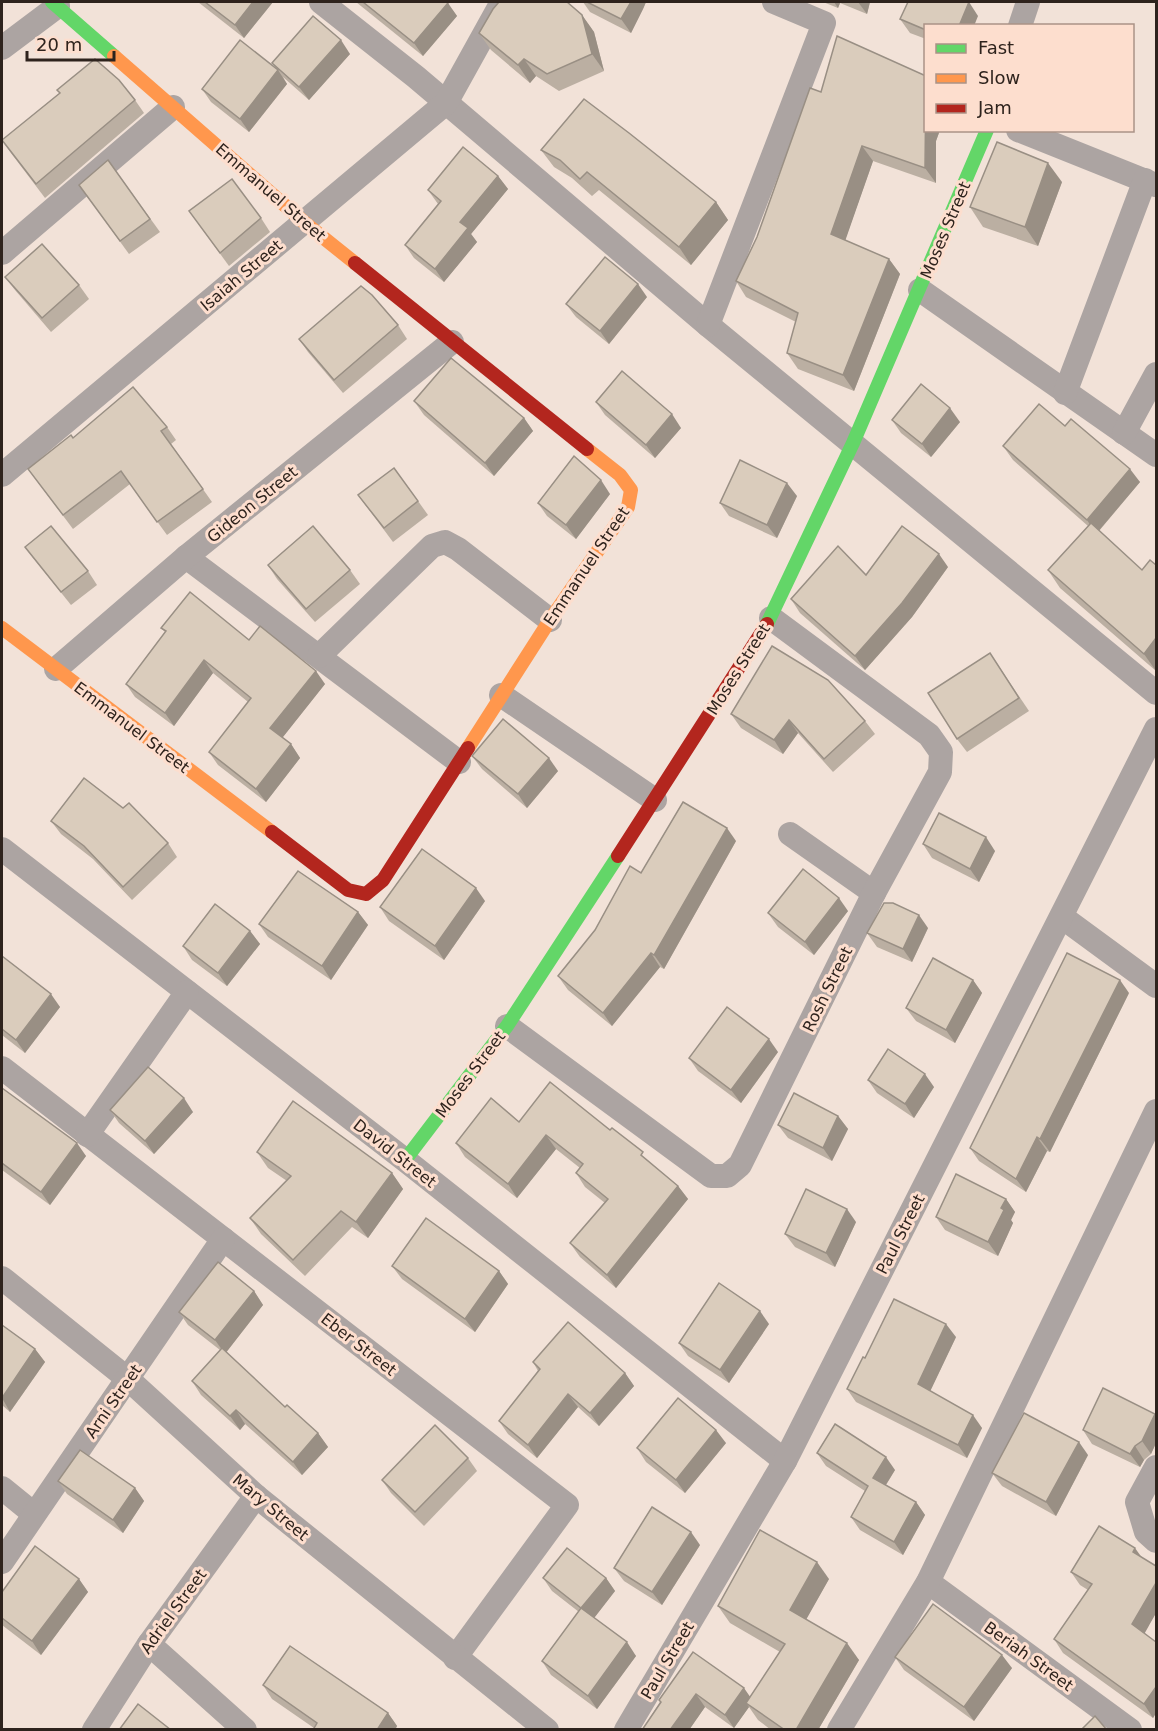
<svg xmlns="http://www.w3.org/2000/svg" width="1158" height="1731" font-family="'DejaVu Sans',sans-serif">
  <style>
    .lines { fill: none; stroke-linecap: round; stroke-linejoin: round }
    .street { stroke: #aca4a2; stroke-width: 24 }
    .fast { stroke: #63d668; stroke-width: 14 }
    .slow { stroke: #ff974d; stroke-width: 14 }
    .jam { stroke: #b3261e; stroke-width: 14 }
    .wall { fill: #bbafa2 }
    .shaded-wall { fill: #998f84 }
    .building { fill: #daccbc; stroke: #998f84; stroke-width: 1.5 }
    .labels { text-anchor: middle; stroke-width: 6; stroke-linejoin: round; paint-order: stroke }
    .street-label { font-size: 16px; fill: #2e231d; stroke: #fddece }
  </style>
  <rect width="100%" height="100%" fill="#f2e2d8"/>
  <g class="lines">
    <g class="street">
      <path d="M321,2L416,77L708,325L1156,693"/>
      <path d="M1020,26L1028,2"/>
      <path d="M2,48L58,6"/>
      <path d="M1018,130L1156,185"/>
      <path d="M2,253L173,107"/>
      <path d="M920,290L1156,455"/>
      <path d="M708,325L824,23L774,2"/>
      <path d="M1065,393L1145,180"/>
      <path d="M1124,433L1156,374"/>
      <path d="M2,475L446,103L502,2"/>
      <path d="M186,557L459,762"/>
      <path d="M319,656L432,546L445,542L458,549L550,620"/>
      <path d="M56,669L186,557L452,342"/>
      <path d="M501,695L655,800"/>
      <path d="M790,834L874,893"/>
      <path d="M2,849L405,1160L785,1461"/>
      <path d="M1062,917L1156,986"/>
      <path d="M507,1026L711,1176H727L740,1165L874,893L940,772L941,752L929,735L771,618"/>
      <path d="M2,1068L567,1505L455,1658"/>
      <path d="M87,1135L187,992"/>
      <path d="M2,1278L128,1379L256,1496L547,1730"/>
      <path d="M1156,1467L1137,1502L1146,1532L1156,1541"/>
      <path d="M2,1488L34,1514"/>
      <path d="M2,1562L223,1239"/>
      <path d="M928,1582L1130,1730"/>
      <path d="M149,1644L245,1730"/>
      <path d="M94,1730L149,1644L256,1496"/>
      <path d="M626,1730L785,1461L1156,729"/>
      <path d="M839,1730L928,1582L1156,1111"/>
    </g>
    <g class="fast">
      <path d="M52,2L114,56"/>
      <path d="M767,624L853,443L987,130"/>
      <path d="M405,1160L507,1026L618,856"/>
    </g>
    <g class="slow">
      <path d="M114,56L305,223L355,263"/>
      <path d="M2,628L272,832"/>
      <path d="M468,748L550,620L628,507L631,490L620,475L587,449"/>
    </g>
    <g class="jam">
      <path d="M355,263L587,449"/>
      <path d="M272,832L348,890L366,894L383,880L468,748"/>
      <path d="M618,856L767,624"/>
    </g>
  </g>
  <g class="wall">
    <path d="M198,2H273L244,38Z"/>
    <path d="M356,2H446L457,16L423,56Z"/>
    <path d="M583,2H646L643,9L631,33L590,12Z"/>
    <path d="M823,2H870L867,14L840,3L838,8Z"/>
    <path d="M582,15L594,32L604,71L559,91L536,76L530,83L491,50L479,33Z"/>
    <path d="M978,16L926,26V39L910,33L900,19Z"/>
    <path d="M350,54L309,100L283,77L287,84L249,132L211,102L202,89L277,69L272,63Z"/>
    <path d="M810,88L926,130H940L936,141V183L873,161L845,240L889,259L900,274L854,391L798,369L787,353L796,322L746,297L736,281L757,237Z"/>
    <path d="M135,100L144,113L45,198L11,153L2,140Z"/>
    <path d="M541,150L716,202L728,220L691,265L599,190L592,196L572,178L554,167Z"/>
    <path d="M108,160L160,232L129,254L79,185Z"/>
    <path d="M498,176L508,189L471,234L477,242L444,282L414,258L405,245L438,204L428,190Z"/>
    <path d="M1062,182L1038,246L983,227L970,207Z"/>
    <path d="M189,211L261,218L270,232L229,266Z"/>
    <path d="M5,277L79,285L89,299L51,332L15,290Z"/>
    <path d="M647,297L609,344L576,317L566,304Z"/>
    <path d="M398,325L407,339L343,393L308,352L299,339Z"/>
    <path d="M414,401L524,418L533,431L494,476L424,415Z"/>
    <path d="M596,402L681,428L655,458L605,415Z"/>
    <path d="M892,420L960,422L931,457L901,433Z"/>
    <path d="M1065,426L1140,482L1099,531L1156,671L1060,588L1048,570L1088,526L1013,460L1003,446Z"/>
    <path d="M167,427L176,440L171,444L212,502L167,535L130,484L73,529L28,469L73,438Z"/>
    <path d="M610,494L576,539L547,516L538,503Z"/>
    <path d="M358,495L418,501L428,515L393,542Z"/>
    <path d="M797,496L777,538L729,516L720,503Z"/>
    <path d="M25,547L88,571L97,585L71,605L35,560Z"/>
    <path d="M268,565L350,570L360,584L315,622L277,579Z"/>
    <path d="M948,567L912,617L865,670L800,613L791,599L866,575Z"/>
    <path d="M161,628L249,640L325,684L282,738L291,744L300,758L266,802L218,765L209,752L248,702L213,673L174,726L135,697L126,684L165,632Z"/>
    <path d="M990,653L1029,711L967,752L957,739Z"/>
    <path d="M731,714L865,721L875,734L833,772L798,733L783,754L741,728Z"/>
    <path d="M472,756L558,771L527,808L482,769Z"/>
    <path d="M51,821L168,843L177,857L132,900L93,859L61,834Z"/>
    <path d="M736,841L664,969L660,967L612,1026L568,990L558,976L641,873Z"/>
    <path d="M923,844L995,851L979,882L932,858Z"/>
    <path d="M485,901L444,960L389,921L380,907Z"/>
    <path d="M848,911L814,955L778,927L768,913Z"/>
    <path d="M358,912L368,925L331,980L268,937L259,924Z"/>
    <path d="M928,928L912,962L877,947L867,933Z"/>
    <path d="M250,931L260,944L227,986L192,960L183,946Z"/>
    <path d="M2,956L60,1007L25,1053L2,1035Z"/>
    <path d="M973,980L982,993L955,1043L916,1021L906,1008Z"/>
    <path d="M1129,993L1050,1152L1047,1151L1026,1192L979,1161L970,1148Z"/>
    <path d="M778,1052L741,1103L698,1071L689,1058Z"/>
    <path d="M868,1080L934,1087L914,1118L877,1093Z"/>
    <path d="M2,1088L86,1156L50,1205L2,1170Z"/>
    <path d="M110,1110L193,1112L154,1154L119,1123Z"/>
    <path d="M838,1116L848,1129L832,1161L788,1138L778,1125Z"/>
    <path d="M519,1122L649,1162L678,1186L688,1199L616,1288L580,1257L570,1243L605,1203L585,1187L576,1173L580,1168L556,1149L517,1198L465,1157L456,1143Z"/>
    <path d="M257,1152L392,1173L403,1189L368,1238L352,1227L305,1276L261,1234L250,1218L287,1181L268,1168Z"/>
    <path d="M1006,1199L1015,1212L1011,1220L1013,1223L998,1256L945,1230L936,1217Z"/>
    <path d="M856,1222L835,1267L795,1247L785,1234Z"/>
    <path d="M392,1266L499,1271L508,1284L475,1332L402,1279Z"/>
    <path d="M254,1291L263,1305L226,1352L285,1407L318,1433L328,1447L302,1475L245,1424L240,1430L201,1395L192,1381L220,1350L188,1325L179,1312Z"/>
    <path d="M769,1324L729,1383L688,1356L679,1343Z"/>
    <path d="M2,1325L35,1349L45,1362L10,1412L2,1405Z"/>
    <path d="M956,1337L930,1391L982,1428L967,1458L856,1402L847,1389L865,1358Z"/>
    <path d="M533,1362L625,1373L634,1386L599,1426L578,1407L537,1458L508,1434L499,1421L538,1371Z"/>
    <path d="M1156,1416V1443L1151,1454L1144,1460L1140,1467L1092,1444L1083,1430Z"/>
    <path d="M726,1443L685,1493L646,1462L637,1448Z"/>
    <path d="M817,1453L895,1470L886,1485L916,1502L925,1515L903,1555L860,1530L851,1517L865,1491L826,1466Z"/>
    <path d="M1088,1455L1056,1516L1002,1486L992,1473Z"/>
    <path d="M468,1458L477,1471L424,1526L391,1493L382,1480Z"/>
    <path d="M58,1481L135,1488L144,1501L123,1533L67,1494Z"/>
    <path d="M700,1545L662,1605L624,1581L614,1568Z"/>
    <path d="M1141,1557L1156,1566V1613L1144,1633L1156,1642V1713L1153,1718L1063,1653L1054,1639L1088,1590L1080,1585L1071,1572Z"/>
    <path d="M543,1578H606L615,1591L594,1618L636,1656L597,1709L551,1675L542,1661L579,1612L552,1591Z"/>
    <path d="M79,1579L88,1592L41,1655L2,1625V1592Z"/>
    <path d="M829,1579L806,1619L859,1660L818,1730H771L758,1720L749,1707L734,1728L705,1707L689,1730H642L660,1702L659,1700L693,1652L750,1697L780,1652L730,1623L718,1606Z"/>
    <path d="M895,1657L1012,1668L974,1721L904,1670Z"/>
    <path d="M263,1685L388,1713L397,1726L395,1730H313L314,1728L272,1699Z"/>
  </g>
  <g class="shaded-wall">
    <path d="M253,2H273L244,38L235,25Z"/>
    <path d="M631,2H646L643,9L631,33L621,19Z"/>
    <path d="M834,2H839L840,3L838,8Z"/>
    <path d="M858,2H870L867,14Z"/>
    <path d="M969,2L978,16L974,26H959Z"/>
    <path d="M448,3L457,16L423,56L414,43Z"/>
    <path d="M582,15L594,32L604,71L592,54Z"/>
    <path d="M341,40L350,54L309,100L299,87Z"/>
    <path d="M524,59L536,76L530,83L518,65Z"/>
    <path d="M278,70L287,84L249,132L240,119Z"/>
    <path d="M926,125V130H940L936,141V183L925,168Z"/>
    <path d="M862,146L873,161L842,250L831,234Z"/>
    <path d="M1048,163L1062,182L1038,246L1025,227Z"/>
    <path d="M498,176L508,189L471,234L477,242L444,282L435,269L460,222Z"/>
    <path d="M716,202L728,220L691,265L679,247Z"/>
    <path d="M889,259L900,274L854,391L843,375Z"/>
    <path d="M638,284L647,297L609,344L600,331Z"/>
    <path d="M950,408L960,422L931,457L922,444Z"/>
    <path d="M672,414L681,428L655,458L646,445Z"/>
    <path d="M524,418L533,431L494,476L485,463Z"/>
    <path d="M1130,469L1140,482L1096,534L1087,520Z"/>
    <path d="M601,480L610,494L576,539L566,525Z"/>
    <path d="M787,483L797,496L777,538L767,525Z"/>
    <path d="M939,554L948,567L912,617L865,670L855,656Z"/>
    <path d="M1156,638V671L1144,654Z"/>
    <path d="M204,660L213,673L174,726L165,713Z"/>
    <path d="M316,671L325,684L279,742L270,728Z"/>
    <path d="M789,720L798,733L783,754L774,740Z"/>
    <path d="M291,744L300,758L266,802L256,789Z"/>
    <path d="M549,758L558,771L527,808L518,794Z"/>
    <path d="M727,828L736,841L664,969L654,955Z"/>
    <path d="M986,837L995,851L979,882L970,869Z"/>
    <path d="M476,888L485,901L444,960L435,946Z"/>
    <path d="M839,898L848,911L814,955L805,942Z"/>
    <path d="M358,912L368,925L331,980L322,966Z"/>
    <path d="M919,915L928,928L912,962L903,949Z"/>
    <path d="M250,931L260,944L227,986L218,973Z"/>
    <path d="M651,953L660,967L612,1026L603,1013Z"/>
    <path d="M973,980L982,993L955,1043L946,1030Z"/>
    <path d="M1120,980L1129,993L1050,1152L1040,1139Z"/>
    <path d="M51,994L60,1007L25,1053L16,1040Z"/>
    <path d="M769,1039L778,1052L741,1103L731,1090Z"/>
    <path d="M925,1074L934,1087L914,1118L905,1104Z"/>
    <path d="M184,1098L193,1112L154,1154L145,1141Z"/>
    <path d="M838,1116L848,1129L832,1161L823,1148Z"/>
    <path d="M546,1135L556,1149L517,1198L508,1184Z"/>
    <path d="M1037,1137L1047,1151L1026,1192L1016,1179Z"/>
    <path d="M77,1143L86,1156L50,1205L41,1192Z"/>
    <path d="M392,1173L403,1189L368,1238L356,1222Z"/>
    <path d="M678,1186L688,1199L616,1288L607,1275Z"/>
    <path d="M1006,1199L1015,1212L1011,1220L1013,1223L998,1256L988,1242L1001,1208Z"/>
    <path d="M847,1209L856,1222L835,1267L826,1253Z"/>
    <path d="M499,1271L508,1284L475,1332L465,1319Z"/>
    <path d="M254,1291L263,1305L225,1354L215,1340Z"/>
    <path d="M760,1311L769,1324L729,1383L720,1370Z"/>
    <path d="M946,1324L956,1337L927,1398L918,1384Z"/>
    <path d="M35,1349L45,1362L10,1412L2,1398Z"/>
    <path d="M625,1373L634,1386L599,1426L590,1413Z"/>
    <path d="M568,1394L578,1407L537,1458L528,1445Z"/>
    <path d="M236,1410L245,1424L240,1430L230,1416Z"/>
    <path d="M1155,1414L1156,1416V1443L1151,1454L1142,1441Z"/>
    <path d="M973,1415L982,1428L967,1458L958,1445Z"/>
    <path d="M716,1430L726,1443L685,1493L676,1480Z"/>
    <path d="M318,1433L328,1447L302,1475L293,1462Z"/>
    <path d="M1079,1442L1088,1455L1056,1516L1046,1502Z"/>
    <path d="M1135,1446L1144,1460L1140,1467L1130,1454Z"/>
    <path d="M886,1457L895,1470L882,1491L873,1478Z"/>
    <path d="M135,1488L144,1501L123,1533L113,1520Z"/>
    <path d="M916,1502L925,1515L903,1555L894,1542Z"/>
    <path d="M691,1532L700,1545L662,1605L652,1592Z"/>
    <path d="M1135,1548L1145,1562L1133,1552Z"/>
    <path d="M817,1562L829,1579L802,1627L790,1610Z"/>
    <path d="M606,1578L615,1591L591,1622L581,1608Z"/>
    <path d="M79,1579L88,1592L41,1655L32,1641Z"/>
    <path d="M1156,1583V1613L1142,1638L1132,1624Z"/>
    <path d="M627,1642L636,1656L597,1709L588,1696Z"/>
    <path d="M847,1643L859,1660L818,1730H796Z"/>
    <path d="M1002,1655L1012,1668L974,1721L964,1707Z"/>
    <path d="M1156,1687V1713L1153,1718L1144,1704Z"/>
    <path d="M744,1688L753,1701L746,1703L749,1707L734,1728L725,1715Z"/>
    <path d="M696,1694L705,1707L689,1730H670Z"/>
    <path d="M388,1713L397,1726L395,1730H377Z"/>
  </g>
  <g class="building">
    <path d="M205,2H253L235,25Z"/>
    <path d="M363,2H446L448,3L414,43Z"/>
    <path d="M499,2H567L582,15L592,54L547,74L524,59L518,65L479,33L493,9Z"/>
    <path d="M587,2H631L621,19Z"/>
    <path d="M908,2H969L959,26H926V30L900,19Z"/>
    <path d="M313,16L341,40L299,87L272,63Z"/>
    <path d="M837,36L926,76L925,168L862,146L831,234L889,259L843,375L787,353L798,313L736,281L757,237L810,88L821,92Z"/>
    <path d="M240,40L278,70L240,119L202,89Z"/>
    <path d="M95,59L119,80L135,100L36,184L2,140L60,93L57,90Z"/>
    <path d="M584,99L629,133L716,202L679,247L587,172L580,179L560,160L541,150Z"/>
    <path d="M997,142L1048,163L1025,227L970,207Z"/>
    <path d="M463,147L498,176L460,222L468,228L435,269L405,245L441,201L428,190Z"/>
    <path d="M108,160L150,219L120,241L79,185Z"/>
    <path d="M232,179L261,218L220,253L189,211Z"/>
    <path d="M42,244L79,285L42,318L5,277Z"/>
    <path d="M605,257L638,284L600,331L566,304Z"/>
    <path d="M361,286L372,295L398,325L334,380L299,339Z"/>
    <path d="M451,358L524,418L485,463L414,401Z"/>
    <path d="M622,371L672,414L646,445L596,402Z"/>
    <path d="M921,384L950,408L922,444L892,420Z"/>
    <path d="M133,387L167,427L161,431L203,489L157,522L121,471L63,515L28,469L71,435L73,438Z"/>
    <path d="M1039,404L1065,426L1071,419L1130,469L1087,520L1003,446Z"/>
    <path d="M574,456L601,480L566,525L538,503Z"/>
    <path d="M740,460L787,483L767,525L720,503Z"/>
    <path d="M394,468L418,501L384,528L358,495Z"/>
    <path d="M1091,523L1142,570L1150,560L1156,565V638L1144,654L1048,570Z"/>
    <path d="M51,526L88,571L61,592L25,547Z"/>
    <path d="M313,526L350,570L306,609L268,565Z"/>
    <path d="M902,526L939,554L902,603L855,656L791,599L838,546L866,575Z"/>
    <path d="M190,592L249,640L260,626L316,671L270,728L291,744L256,789L209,752L251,698L204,660L165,713L126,684L166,631L161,628Z"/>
    <path d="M772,646L828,680L865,721L824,759L789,720L774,740L731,714Z"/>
    <path d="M990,653L1019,698L957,739L928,693Z"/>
    <path d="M503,719L549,758L518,794L472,756Z"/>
    <path d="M84,778L123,808L129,803L168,843L123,887L84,846L51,821Z"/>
    <path d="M683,802L727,828L654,955L651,953L603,1013L558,976L595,930L630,866L641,873Z"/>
    <path d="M939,813L986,837L970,869L923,844Z"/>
    <path d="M422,849L476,888L435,946L380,907Z"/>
    <path d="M803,869L839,898L805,942L768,913Z"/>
    <path d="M298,871L358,912L322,966L259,924Z"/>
    <path d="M884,903H893L919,915L903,949L867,933Z"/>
    <path d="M215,904L250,931L218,973L183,946Z"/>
    <path d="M1067,953L1120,980L1040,1139L1037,1137L1016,1179L970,1148Z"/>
    <path d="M2,956L51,994L16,1040L2,1029Z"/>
    <path d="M933,958L973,980L946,1030L906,1008Z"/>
    <path d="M727,1007L769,1039L731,1090L689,1058Z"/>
    <path d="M888,1049L925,1074L905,1104L868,1080Z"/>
    <path d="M148,1067L184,1098L145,1141L110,1110Z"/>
    <path d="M550,1082L610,1130L612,1128L643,1152L641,1155L678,1186L607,1275L570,1243L608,1199L576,1173L583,1164L546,1135L508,1184L456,1143L491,1098L519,1122Z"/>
    <path d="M2,1088L77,1143L41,1192L2,1163Z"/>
    <path d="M794,1093L838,1116L823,1148L778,1125Z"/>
    <path d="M293,1101L392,1173L356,1222L341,1211L293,1260L250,1218L291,1176L257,1152Z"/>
    <path d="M956,1174L1006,1199L1001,1208L1004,1210L988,1242L936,1217Z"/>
    <path d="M806,1189L847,1209L826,1253L785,1234Z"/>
    <path d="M426,1218L499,1271L465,1319L392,1266Z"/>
    <path d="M218,1262L254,1291L215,1340L179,1312Z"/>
    <path d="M719,1283L760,1311L720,1370L679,1343Z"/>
    <path d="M894,1299L946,1324L918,1384L973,1415L958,1445L847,1389L863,1357L865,1358Z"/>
    <path d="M568,1322L625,1373L590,1413L568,1394L528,1445L499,1421L540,1369L533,1362Z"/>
    <path d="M2,1325L35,1349L2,1398Z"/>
    <path d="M222,1348L285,1407L287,1405L318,1433L293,1462L236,1410L230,1416L192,1381Z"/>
    <path d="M1103,1388L1155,1414L1142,1441L1135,1446L1130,1454L1083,1430Z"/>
    <path d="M678,1398L716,1430L676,1480L637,1448Z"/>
    <path d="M1024,1413L1079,1442L1046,1502L992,1473Z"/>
    <path d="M835,1424L886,1457L873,1478L916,1502L894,1542L851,1517L868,1486L817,1453Z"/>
    <path d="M435,1425L468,1458L415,1512L382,1480Z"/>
    <path d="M80,1450L135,1488L113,1520L58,1481Z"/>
    <path d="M652,1507L691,1532L652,1592L614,1568Z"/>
    <path d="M1099,1526L1135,1548L1133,1552L1156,1566V1583L1132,1624L1156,1642V1687L1144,1704L1054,1639L1092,1584L1071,1572Z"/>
    <path d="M760,1530L817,1562L790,1610L847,1643L796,1730H785L746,1703L785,1644L718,1606Z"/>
    <path d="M35,1546L79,1579L32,1641L2,1618V1592Z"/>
    <path d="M567,1548L606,1578L581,1608L543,1578Z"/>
    <path d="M933,1604L1002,1655L964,1707L895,1657Z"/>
    <path d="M581,1608L627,1642L588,1696L542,1661Z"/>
    <path d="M290,1646L388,1713L377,1730H313L317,1723L263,1685Z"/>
    <path d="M693,1652L744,1688L725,1715L696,1694L670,1730H642L661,1702L659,1700Z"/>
    <path d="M138,1704L171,1730H119Z"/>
    <path d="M1095,1716L1107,1730H1081Z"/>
  </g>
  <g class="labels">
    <g class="street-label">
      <text transform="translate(271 192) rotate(41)" y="6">Emmanuel Street</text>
      <text transform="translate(945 230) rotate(-67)" y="6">Moses Street</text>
      <text transform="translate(241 275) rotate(-40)" y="6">Isaiah Street</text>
      <text transform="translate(252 504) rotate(-39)" y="6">Gideon Street</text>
      <text transform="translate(586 566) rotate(-56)" y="6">Emmanuel Street</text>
      <text transform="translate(738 669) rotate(-58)" y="6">Moses Street</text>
      <text transform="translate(132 727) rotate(37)" y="6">Emmanuel Street</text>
      <text transform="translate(827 989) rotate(-64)" y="6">Rosh Street</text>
      <text transform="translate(470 1074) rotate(-53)" y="6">Moses Street</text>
      <text transform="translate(395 1153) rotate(38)" y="6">David Street</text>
      <text transform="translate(900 1234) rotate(-63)" y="6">Paul Street</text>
      <text transform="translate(359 1344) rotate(38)" y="6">Eber Street</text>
      <text transform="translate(113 1401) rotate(-55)" y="6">Arni Street</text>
      <text transform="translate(271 1507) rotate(40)" y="6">Mary Street</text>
      <text transform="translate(173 1611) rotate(-54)" y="6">Adriel Street</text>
      <text transform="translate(1029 1656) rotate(36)" y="6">Beriah Street</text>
      <text transform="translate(667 1660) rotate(-59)" y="6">Paul Street</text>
    </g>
  </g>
  <rect width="1158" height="1731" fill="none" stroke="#2e231d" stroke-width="6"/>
  <rect x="924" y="24" width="210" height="108" fill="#fddece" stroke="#aa9387" stroke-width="1.5"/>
  <rect x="936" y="44" width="30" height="9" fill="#63d668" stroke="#aa9387" stroke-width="1.5"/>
  <text x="978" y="54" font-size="18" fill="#2e231d">Fast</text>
  <rect x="936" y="74" width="30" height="9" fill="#ff974d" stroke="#aa9387" stroke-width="1.5"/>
  <text x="978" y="84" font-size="18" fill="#2e231d">Slow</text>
  <rect x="936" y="104" width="30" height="9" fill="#b3261e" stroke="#aa9387" stroke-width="1.5"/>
  <text x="978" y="114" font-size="18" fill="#2e231d">Jam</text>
  <path d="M27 51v9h87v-9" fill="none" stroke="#2e231d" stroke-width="3"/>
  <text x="36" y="51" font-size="18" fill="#2e231d" stroke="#fddece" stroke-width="4.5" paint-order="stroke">20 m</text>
</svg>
